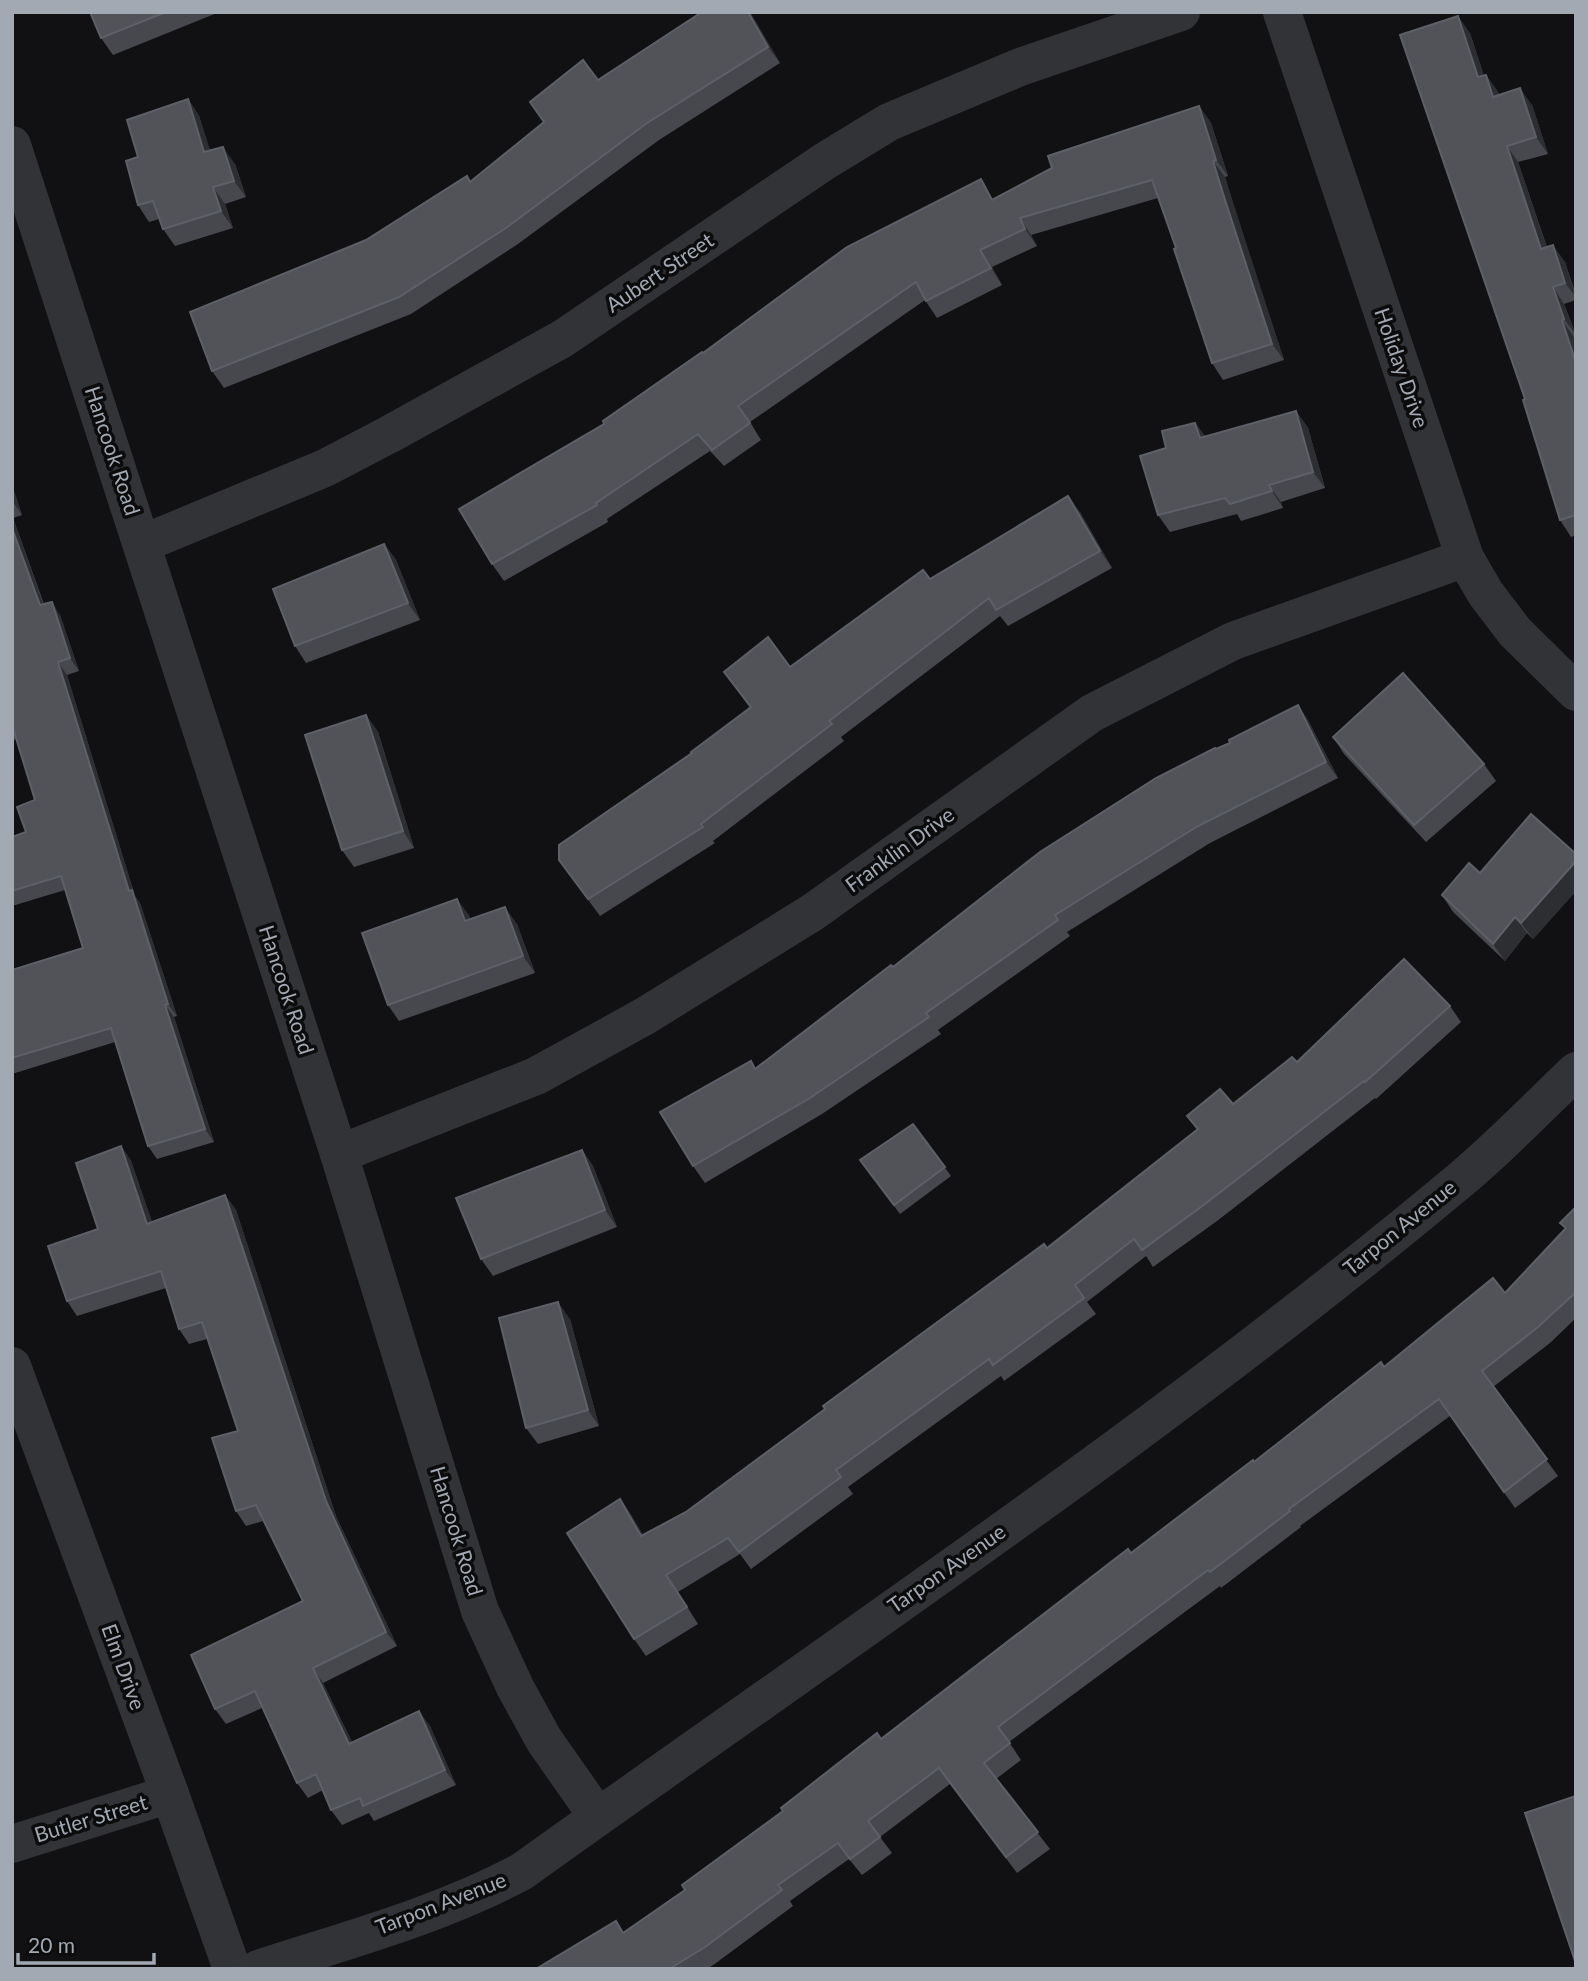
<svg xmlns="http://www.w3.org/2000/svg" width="1588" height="1981" font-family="Lato,sans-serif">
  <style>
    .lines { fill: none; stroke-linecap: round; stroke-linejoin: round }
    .minor { stroke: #323337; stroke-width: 38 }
    .wall { fill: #47484e }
    .shaded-wall { fill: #2d2e32 }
    .building { fill: #515359; stroke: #5d6067; stroke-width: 2 }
    .labels { text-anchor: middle; stroke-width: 7; stroke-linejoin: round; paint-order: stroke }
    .street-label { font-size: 21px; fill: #a2a9b3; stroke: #0c0c0d }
  </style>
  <rect width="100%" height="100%" fill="#111113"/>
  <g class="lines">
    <g class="minor">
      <path d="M1282,12L1465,558L1486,594L1515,632L1576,692"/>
      <path d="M12,145L339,1154L480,1611L515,1687L544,1740L598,1817"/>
      <path d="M142,544L325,468L390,434L562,339L825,161L889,122L1020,67L1181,12"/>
      <path d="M339,1154L536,1076L645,1016L813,912L1092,713L1233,641L1465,558"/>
      <path d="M12,1366L170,1794L232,1969"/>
      <path d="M12,1844L170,1794"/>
      <path d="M258,1969C347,1940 438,1916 521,1872C836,1646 1161,1430 1459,1181C1500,1147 1537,1108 1576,1071"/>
    </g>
  </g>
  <g class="wall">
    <path d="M90,12H217V13L113,55L101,38Z"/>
    <path d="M702,12H750L780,63L659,140L518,244L411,314L224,388L212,371L366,240L471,181L598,80Z"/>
    <path d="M1470,33L1484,76L1486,75L1498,92L1499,95L1532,105L1548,154L1518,162L1547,247L1565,262L1576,295V300L1564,304L1576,335V336L1574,337L1576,343V535L1571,537L1560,520Z"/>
    <path d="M188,99L199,116L210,151L235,164L246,197L225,204L233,228L175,246L163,229L159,219L149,222L138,205V157Z"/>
    <path d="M1199,106L1211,123L1228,176L1225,177L1237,217L1284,360L1223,380L1212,363L1176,248L1158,198L1031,235L1037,246L992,267L1002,285L937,318L925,300L750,422L761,440L724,466L710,451L607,519L608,522L504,581L492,564L604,424L703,353L994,199Z"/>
    <path d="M1296,411L1308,428L1325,488L1281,502L1283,508L1241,521L1237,514L1170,532L1158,515L1166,448L1195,423L1205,436Z"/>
    <path d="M12,485L22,515L13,518L44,604L60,615L79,671L67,675L135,896L140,903L177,1016L174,1017L214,1142L157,1159L148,1146L115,1042L12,1074V970L83,948L65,890L12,906V837L26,832L35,800L17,739L12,740Z"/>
    <path d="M1080,512L1112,568L1008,626L1000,616L841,737L844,741L713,841L715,843L600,916L559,860L692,753L750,708L724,672L790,667L930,579Z"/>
    <path d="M384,544L396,560L420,620L306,663L295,646Z"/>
    <path d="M1298,705L1309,722L1338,778L1210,843L1067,932L1070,936L938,1030L941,1034L822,1114L705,1183L693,1166L756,1068L893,967L1216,749L1230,743Z"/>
    <path d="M366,715L378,732L414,848L354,867L342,850Z"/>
    <path d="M1333,737L1484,764L1496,781L1426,842L1344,754Z"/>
    <path d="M1576,854V891L1533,939L1527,933L1505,961L1453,912L1442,895L1480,873Z"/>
    <path d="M469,915L470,920L517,924L535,973L399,1021L388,1005Z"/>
    <path d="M1450,1006L1461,1022L1376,1099L1375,1098L1217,1221L1153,1267L1146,1256L1087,1302L1096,1314L1004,1381L1001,1376L848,1487L853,1494L751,1569L740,1554L678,1592L698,1624L646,1656L634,1639L620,1499L643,1535L686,1512L1047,1248L1197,1130L1187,1116L1233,1104L1297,1062Z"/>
    <path d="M913,1124L951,1176L900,1214L860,1160Z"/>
    <path d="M121,1146L131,1161L152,1222L225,1195L236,1210L336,1516L397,1646L323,1683L352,1742L430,1726L456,1785L374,1821L369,1813L342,1825L331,1810L323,1790L308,1798L297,1783L262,1708L226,1724L215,1709L303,1601L263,1521L246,1526L236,1511L238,1431L207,1339L189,1344L179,1329L166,1288L77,1316L67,1301L98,1229Z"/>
    <path d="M582,1150L593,1166L617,1227L493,1276L481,1259Z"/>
    <path d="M1576,1207V1318L1550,1343L1493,1387L1558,1476L1515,1508L1450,1416L1300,1526L1301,1527L1221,1588L1220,1586L1009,1742L1021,1760L996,1779L1050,1849L1017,1873L950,1784L880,1837L892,1853L862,1875L849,1859L790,1901L793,1906L716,1963L707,1969H536L624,1932L685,1890L881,1739L1384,1367L1505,1293L1565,1229L1560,1223Z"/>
    <path d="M570,1319L599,1426L538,1444L526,1428Z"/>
  </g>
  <g class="shaded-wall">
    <path d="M748,12H750L780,63L768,47Z"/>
    <path d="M1458,16L1470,33L1490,94L1478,77Z"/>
    <path d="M1486,75L1498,92L1504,113L1493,97Z"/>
    <path d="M1520,88L1532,105L1548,154L1536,137Z"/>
    <path d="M188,99L199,116L216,169L204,152Z"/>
    <path d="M1199,106L1211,123L1228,176L1216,160Z"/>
    <path d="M1507,146L1518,162L1553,266L1541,249Z"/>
    <path d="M223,147L235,164L246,197L234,181Z"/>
    <path d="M1213,161L1225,177L1284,360L1272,344Z"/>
    <path d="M213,187L225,204L233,228L221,211Z"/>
    <path d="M1020,218L1031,235L1037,246L1025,229Z"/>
    <path d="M1553,245L1565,262L1576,297L1565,283Z"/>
    <path d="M980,250L992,267L1002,285L991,268Z"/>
    <path d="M1553,287L1564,304L1576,335L1564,319Z"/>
    <path d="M1562,320L1574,337L1576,343V363Z"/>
    <path d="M1296,411L1308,428L1325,488L1313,472Z"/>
    <path d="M1195,423L1207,439L1200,438Z"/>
    <path d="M12,485L22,515L13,502Z"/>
    <path d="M1269,485L1281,502L1283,508L1272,491Z"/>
    <path d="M1068,496L1080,512L1112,568L1100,551Z"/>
    <path d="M12,516L13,518L48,618L40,605L12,528Z"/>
    <path d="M384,544L396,560L420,620L408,603Z"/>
    <path d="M52,602L60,615L79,671L70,658Z"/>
    <path d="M58,662L67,675L135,896L140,903L177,1016L168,1004L129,891Z"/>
    <path d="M1298,705L1309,722L1338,778L1326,762Z"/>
    <path d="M366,715L378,732L414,848L403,831Z"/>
    <path d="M1576,861V891L1533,939L1521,923Z"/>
    <path d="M457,899L469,915L477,938L465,921Z"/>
    <path d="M505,907L517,924L535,973L523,956Z"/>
    <path d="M1515,917L1527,933L1505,961L1493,944Z"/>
    <path d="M165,1005L174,1017L214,1142L205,1129Z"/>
    <path d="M121,1146L131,1161L158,1239L147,1224Z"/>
    <path d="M582,1150L593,1166L617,1227L605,1210Z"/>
    <path d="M225,1195L236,1210L336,1516L397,1646L386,1632L326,1501Z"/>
    <path d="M558,1302L570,1319L599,1426L588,1410Z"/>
    <path d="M620,1499L632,1516L653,1552L641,1536Z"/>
    <path d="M666,1575L678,1592L698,1624L687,1607Z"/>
    <path d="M313,1668L323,1683L360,1759L349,1744Z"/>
    <path d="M419,1711L430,1726L456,1785L445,1770Z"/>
  </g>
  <g class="building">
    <path d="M90,12H166L101,38Z"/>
    <path d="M702,12H748L768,47L647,123L506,228L399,297L212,371L190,312L366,240L467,176L470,182L544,122L530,102L583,60L598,80Z"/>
    <path d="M1458,16L1478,77L1486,75L1493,97L1520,88L1536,137L1507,146L1541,249L1553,245L1565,283L1553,287L1564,319L1562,320L1576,363V515L1560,520L1523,400L1525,399L1400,35Z"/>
    <path d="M188,99L204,152L223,147L234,181L213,187L221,211L163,229L153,201L138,205L126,161L138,157L127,120Z"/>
    <path d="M1199,106L1216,160L1213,161L1225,200L1272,344L1212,363L1174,249L1176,248L1152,180L1020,218L1025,229L980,250L991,268L926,301L916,282L738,406L750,423L712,450L698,434L596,503L597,505L492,564L459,509L604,424L603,421L702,352L703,353L847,247L981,179L992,200L1052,168L1048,156Z"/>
    <path d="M1296,411L1313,472L1269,485L1272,491L1230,504L1225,498L1158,515L1140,456L1166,448L1162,431L1195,423L1200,438Z"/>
    <path d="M1068,496L1100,551L996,610L989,598L829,721L832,724L701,824L703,827L588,899L559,860V845L692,753L691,752L751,707L724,672L768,637L790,667L923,570L930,579Z"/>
    <path d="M12,528L40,605L52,602L70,658L58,662L129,891L132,890L168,1004L165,1005L205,1129L148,1146L111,1028L12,1058V970L83,948L61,876L12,891V837L26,832L17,807L35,800L12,725Z"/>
    <path d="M384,544L408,603L295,646L273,589Z"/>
    <path d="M1403,673L1484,764L1414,825L1333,737Z"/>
    <path d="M1298,705L1326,762L1198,826L1055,915L1058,920L926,1013L929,1017L810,1098L693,1166L660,1112L751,1061L755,1069L891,965L893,967L1040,852L1156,778L1215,748L1216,749L1230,743L1229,740Z"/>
    <path d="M366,715L403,831L342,850L305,735Z"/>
    <path d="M1531,814L1576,854V861L1521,923L1515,917L1493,944L1442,895L1469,863L1480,873Z"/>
    <path d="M457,899L465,921L505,907L523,956L388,1005L362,933Z"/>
    <path d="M1404,959L1450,1006L1365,1082L1364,1081L1205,1204L1142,1250L1134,1239L1075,1285L1084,1298L993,1365L989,1359L836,1470L841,1477L739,1552L728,1538L666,1575L687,1607L634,1639L567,1533L620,1499L641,1536L686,1512L825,1409L823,1406L1044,1244L1047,1248L1198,1129L1187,1116L1220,1089L1233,1104L1292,1057L1297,1062Z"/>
    <path d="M913,1124L945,1167L894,1205L860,1160Z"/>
    <path d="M121,1146L147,1224L225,1195L326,1501L386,1632L313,1668L349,1744L419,1711L445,1770L363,1806L360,1798L331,1810L316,1774L297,1783L255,1691L215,1709L191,1655L303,1601L256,1505L236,1511L212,1438L238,1431L202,1322L179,1329L161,1271L67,1301L48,1246L98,1229L76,1163Z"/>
    <path d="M582,1150L605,1210L481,1259L456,1198Z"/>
    <path d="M1576,1207V1292L1538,1327L1482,1371L1547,1459L1504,1492L1439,1399L1289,1509L1290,1511L1210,1572L1208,1570L998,1727L1010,1743L984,1763L1038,1832L1006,1857L939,1768L868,1821L880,1837L850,1859L838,1843L778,1885L782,1890L705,1947L669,1969H536L616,1921L623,1933L685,1890L682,1885L783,1811L781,1808L877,1733L881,1739L1128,1549L1131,1553L1253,1460L1254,1462L1381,1362L1384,1367L1493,1278L1505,1293L1566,1228L1560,1223Z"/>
    <path d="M558,1302L588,1410L526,1428L499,1318Z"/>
    <path d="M1576,1796V1964L1525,1813Z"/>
  </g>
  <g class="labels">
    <g class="street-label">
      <text transform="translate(660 273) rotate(-34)" y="7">Aubert Street</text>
      <text transform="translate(1401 368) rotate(71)" y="7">Holiday Drive</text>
      <text transform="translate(112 451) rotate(72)" y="7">Hancook Road</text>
      <text transform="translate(900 850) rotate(-36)" y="7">Franklin Drive</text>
      <text transform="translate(286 990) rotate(72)" y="7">Hancook Road</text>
      <text transform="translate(1400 1228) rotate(-39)" y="7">Tarpon Avenue</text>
      <text transform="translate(456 1531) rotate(73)" y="7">Hancook Road</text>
      <text transform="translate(947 1569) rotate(-35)" y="7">Tarpon Avenue</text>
      <text transform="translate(123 1667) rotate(70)" y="7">Elm Drive</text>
      <text transform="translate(91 1819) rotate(-17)" y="7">Butler Street</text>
      <text transform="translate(441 1904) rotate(-21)" y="7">Tarpon Avenue</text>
    </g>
  </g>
  <rect width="1588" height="1981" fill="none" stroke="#a2a9b3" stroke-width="28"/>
  <path d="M18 1953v10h136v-10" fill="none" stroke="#a2a9b3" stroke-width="3.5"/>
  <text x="28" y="1953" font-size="21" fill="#a2a9b3" stroke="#0c0c0d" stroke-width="5" paint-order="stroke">20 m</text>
</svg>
